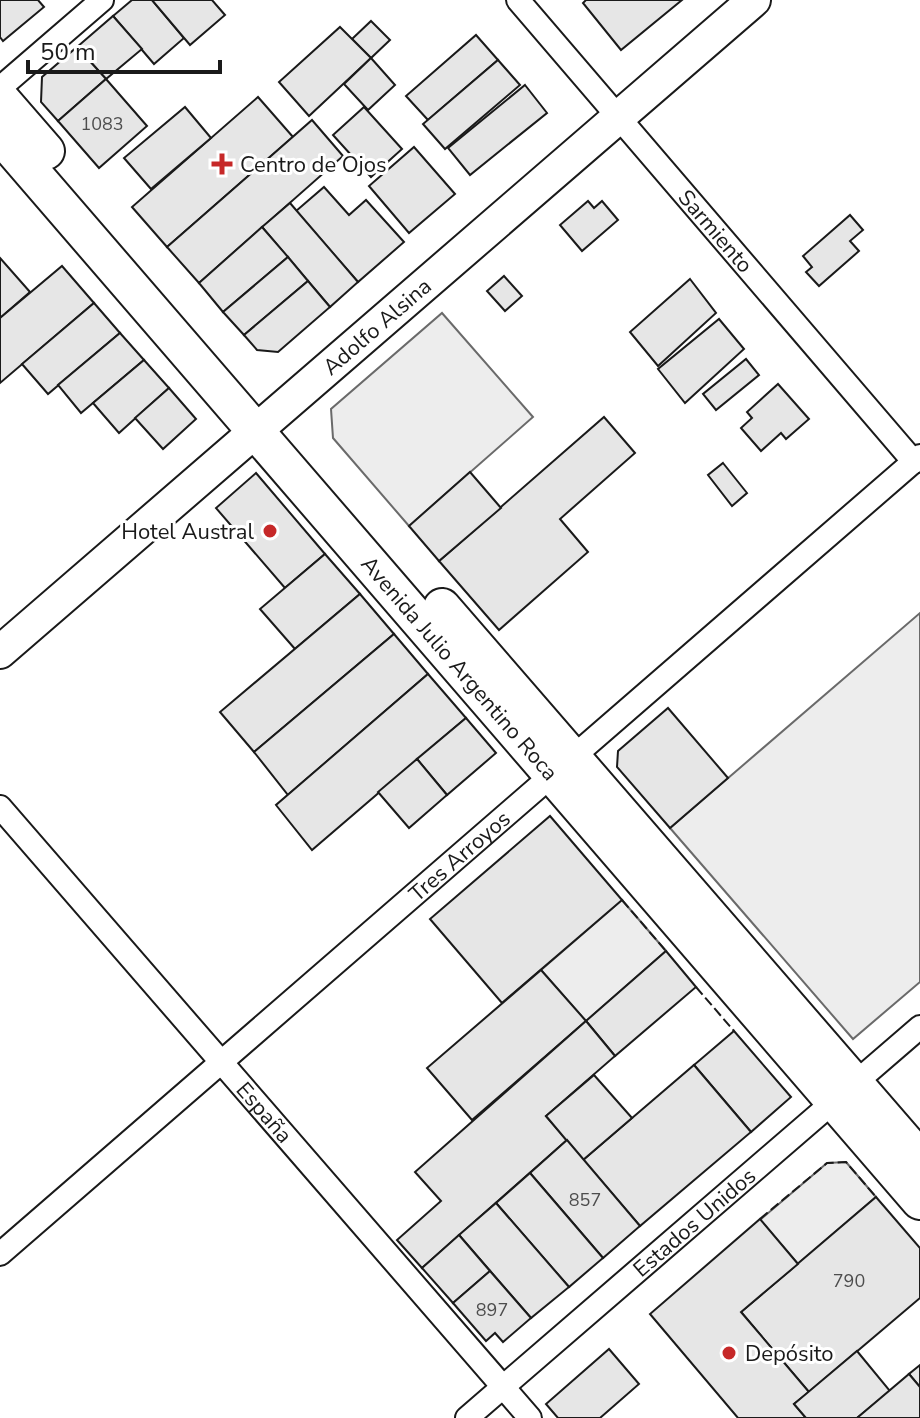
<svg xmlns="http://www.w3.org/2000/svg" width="920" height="1418" font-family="'Nunito Sans',sans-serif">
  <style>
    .built { fill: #ededed; stroke: #6a6a6a; stroke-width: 2 }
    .building { fill: #e6e6e6; stroke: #1a1a1a; stroke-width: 2 }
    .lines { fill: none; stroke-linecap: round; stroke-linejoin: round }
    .minor-casing { stroke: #1a1a1a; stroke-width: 26 }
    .secondary-casing { stroke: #1a1a1a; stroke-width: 36 }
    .primary-casing { stroke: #1a1a1a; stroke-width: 40 }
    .minor { stroke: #fff; stroke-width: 22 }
    .secondary { stroke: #fff; stroke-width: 32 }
    .primary { stroke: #fff; stroke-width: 36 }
    .fence { stroke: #1a1a1a; stroke-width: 2; stroke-dasharray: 10 4; stroke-linecap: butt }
    .poi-dot { fill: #c62828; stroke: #fff; stroke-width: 3 }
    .labels { text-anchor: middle; stroke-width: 6; stroke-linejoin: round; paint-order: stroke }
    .number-label { font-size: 18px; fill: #4d4d4d }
    .poi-label { font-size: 22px; fill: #1a1a1a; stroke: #fff; text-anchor: start }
    .street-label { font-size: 22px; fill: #1a1a1a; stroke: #fff }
  </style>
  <rect width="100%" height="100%" fill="#fff"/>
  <g class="built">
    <path d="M442,313L533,417L409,526L333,438L331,409Z"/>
    <path d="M920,613V982L853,1039L670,828Z"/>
    <path d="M622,900L666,951L586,1021L541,970Z"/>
    <path d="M846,1162L876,1197L798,1264L760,1220L827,1163Z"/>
  </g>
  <g class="building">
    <path d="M0,0H38L44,7L3,41L0,37Z"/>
    <path d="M132,0H152L184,38L154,64L113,16Z"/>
    <path d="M152,0H212L225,15L190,45Z"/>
    <path d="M586,0H682L621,50L583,3Z"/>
    <path d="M113,16L142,49L106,79L77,47Z"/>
    <path d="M371,21L390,40L371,58L352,39Z"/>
    <path d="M340,27L371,58L309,116L279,82Z"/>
    <path d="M476,35L498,60L428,120L406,96Z"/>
    <path d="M77,47L106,79L58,121L41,102L42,77Z"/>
    <path d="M371,58L395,85L368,110L344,84Z"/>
    <path d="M498,60L520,85L445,149L423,124Z"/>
    <path d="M106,79L147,126L99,168L58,121Z"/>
    <path d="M525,85L547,113L470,175L448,148Z"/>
    <path d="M258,97L293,137L167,247L132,207Z"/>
    <path d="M185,107L211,138L151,189L124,158Z"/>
    <path d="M364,107L402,149L371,177L333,135Z"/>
    <path d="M312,120L343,156L199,283L167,247Z"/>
    <path d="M414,147L455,194L409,233L369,186Z"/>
    <path d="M324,187L349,215L366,200L404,242L358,282L296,211Z"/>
    <path d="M588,201L594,208L602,201L618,220L582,251L560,225Z"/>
    <path d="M290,203L358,282L330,307L262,227Z"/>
    <path d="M850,215L863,230L850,241L859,251L819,286L806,272L812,267L803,256Z"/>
    <path d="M262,227L288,257L223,312L199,283Z"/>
    <path d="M288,257L308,281L244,335L223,312Z"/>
    <path d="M0,258L30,292L0,318Z"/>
    <path d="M62,266L94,303L0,383V318Z"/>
    <path d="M504,276L522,296L505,311L487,291Z"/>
    <path d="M690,279L716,313L658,366L630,332Z"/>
    <path d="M308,281L330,307L278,352L257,350L244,335Z"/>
    <path d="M94,303L120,333L48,394L22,364Z"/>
    <path d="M719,319L744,349L685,403L658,369Z"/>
    <path d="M120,333L144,360L81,413L58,385Z"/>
    <path d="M746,359L759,375L716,410L703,394Z"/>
    <path d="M144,360L169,388L119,433L93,403Z"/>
    <path d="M778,384L809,419L786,439L781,433L761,451L741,428L752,418L747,412Z"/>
    <path d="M169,388L196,419L163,449L135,418Z"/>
    <path d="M604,417L635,453L560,519L588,552L499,630L439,561Z"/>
    <path d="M723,463L747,493L732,506L708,475Z"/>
    <path d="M470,472L501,508L439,561L409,526Z"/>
    <path d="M256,473L325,554L285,588L216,508Z"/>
    <path d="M325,554L360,594L295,649L260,609Z"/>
    <path d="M360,594L394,634L254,752L220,712Z"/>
    <path d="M394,634L428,674L288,795L254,752Z"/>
    <path d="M428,674L466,718L312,850L276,805Z"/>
    <path d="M668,708L728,778L670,828L617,767L618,751Z"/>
    <path d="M466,718L496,753L447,795L417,759Z"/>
    <path d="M417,759L447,795L409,828L378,792Z"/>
    <path d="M550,816L622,900L502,1003L430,919Z"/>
    <path d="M666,951L696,987L615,1056L586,1021Z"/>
    <path d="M541,970L586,1021L472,1120L427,1068Z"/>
    <path d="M586,1021L615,1056L546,1116L567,1140L422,1268L397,1240L441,1201L415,1172Z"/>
    <path d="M734,1031L791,1097L751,1132L694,1065Z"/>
    <path d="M694,1065L751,1132L640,1226L583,1160Z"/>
    <path d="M594,1075L632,1118L583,1160L546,1116Z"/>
    <path d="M567,1140L640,1226L603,1258L530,1173Z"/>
    <path d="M530,1173L603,1258L569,1287L496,1203Z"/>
    <path d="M876,1197L920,1248V1298L809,1392L741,1312Z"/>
    <path d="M496,1203L569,1287L531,1318L459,1235Z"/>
    <path d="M760,1219L798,1264L741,1312L809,1392L794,1404L806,1418H738L650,1314Z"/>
    <path d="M459,1235L490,1271L453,1303L422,1268Z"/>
    <path d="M490,1271L531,1318L503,1342L495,1333L486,1341L453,1303Z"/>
    <path d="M609,1349L639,1384L600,1418H558L546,1404Z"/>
    <path d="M857,1351L890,1391L857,1418H806L794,1404Z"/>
    <path d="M920,1365V1387L909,1374Z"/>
    <path d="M909,1374L920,1387V1418H857Z"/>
  </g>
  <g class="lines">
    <defs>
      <g id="minor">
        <path id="s1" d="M518,0L914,462"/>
        <path d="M0,88L102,0"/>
        <path id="s2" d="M0,807L530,1418"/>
        <path id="s3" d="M0,1254L920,456"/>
        <path id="s4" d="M467,1418L920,1027"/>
      </g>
      <g id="secondary">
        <path id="s5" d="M0,652L754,0"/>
      </g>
      <g id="primary">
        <path d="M0,98L46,151"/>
        <path id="s6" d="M0,135L920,1201"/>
        <path d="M442,607L920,1159"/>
      </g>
    </defs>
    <use href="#minor" class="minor-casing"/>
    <use href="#secondary" class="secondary-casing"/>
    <use href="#primary" class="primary-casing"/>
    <use href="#minor" class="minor"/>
    <use href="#secondary" class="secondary"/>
    <use href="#primary" class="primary"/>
    <g class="fence">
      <path d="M622,900L666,951"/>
      <path d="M696,987L734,1031"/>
      <path d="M760,1219L827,1163L846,1162L876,1197"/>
    </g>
  </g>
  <g class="poi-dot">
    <path d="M218 152h8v8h8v8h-8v8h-8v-8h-8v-8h8z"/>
    <circle cx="270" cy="531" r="8"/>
    <circle cx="729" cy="1353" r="8"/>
  </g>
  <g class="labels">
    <g class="number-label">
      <text x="102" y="130">1083</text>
      <text x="585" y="1206">857</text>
      <text x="849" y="1287">790</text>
      <text x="492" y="1316">897</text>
    </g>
    <g class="poi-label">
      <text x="240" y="172">Centro de Ojos</text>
      <text x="254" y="539" text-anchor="end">Hotel Austral</text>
      <text x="745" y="1361">Depósito</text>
    </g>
    <g class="street-label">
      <text dy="8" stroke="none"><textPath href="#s1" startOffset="304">Sarmiento</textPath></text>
      <text dy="8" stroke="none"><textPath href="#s5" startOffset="498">Adolfo Alsina</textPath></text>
      <text dy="8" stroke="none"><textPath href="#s6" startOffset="704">Avenida Julio Argentino Roca</textPath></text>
      <text dy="8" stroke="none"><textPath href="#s3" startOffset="608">Tres Arroyos</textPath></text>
      <text dy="8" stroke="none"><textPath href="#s2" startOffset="404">España</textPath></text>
      <text dy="8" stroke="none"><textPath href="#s4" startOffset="300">Estados Unidos</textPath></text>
    </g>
  </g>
  <path d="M28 60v12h192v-12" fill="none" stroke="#1a1a1a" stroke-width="4"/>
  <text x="40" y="60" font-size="24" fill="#1a1a1a" stroke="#ffffff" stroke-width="6" paint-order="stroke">50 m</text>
</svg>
